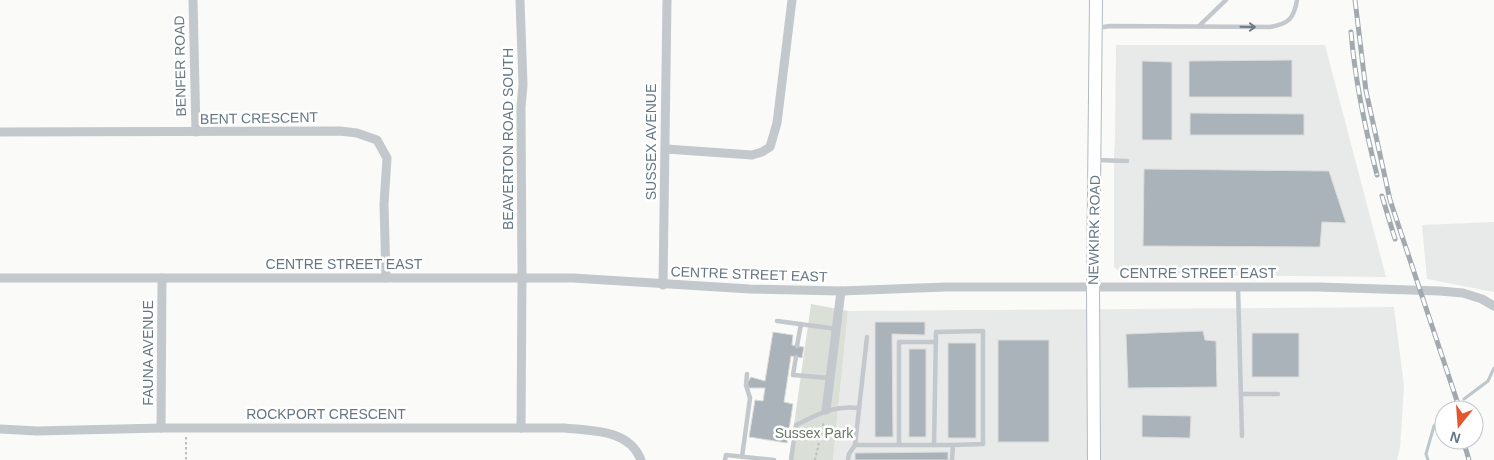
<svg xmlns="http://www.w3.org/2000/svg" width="1494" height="460" font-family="Arial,sans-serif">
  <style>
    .built { fill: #e8e9e9 }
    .green { fill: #dadfd7 }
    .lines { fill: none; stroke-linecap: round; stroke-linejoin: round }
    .stream { stroke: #bbc7cb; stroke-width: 3 }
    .building { fill: #aab3b9; stroke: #dcdcda }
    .secondary-casing { stroke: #b3babf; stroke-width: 14 }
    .path { stroke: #bbbfc2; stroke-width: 2; stroke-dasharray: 2.5 2.5; stroke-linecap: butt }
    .lane { stroke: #c3c8cc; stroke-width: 4.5 }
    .street { stroke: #c3c8cc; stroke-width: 9 }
    .secondary { stroke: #fff; stroke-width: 12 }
    .rail-casing { stroke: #a2aab0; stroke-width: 5 }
    .rail { stroke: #fff; stroke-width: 3; stroke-dasharray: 9; stroke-linecap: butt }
    .oneway { stroke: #6a7a87 }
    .labels { text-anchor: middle; stroke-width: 5; stroke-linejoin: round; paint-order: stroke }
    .street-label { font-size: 14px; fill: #657683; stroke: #fff }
    .park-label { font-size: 14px; fill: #687a64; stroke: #fff }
  </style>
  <rect width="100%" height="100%" fill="#fafaf8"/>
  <g class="built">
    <path d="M1116,45H1325L1386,277L1122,274L1114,267V156L1115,138Z"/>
    <path d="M1494,222V292L1427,279L1422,225Z"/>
    <path d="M1394,307L1404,386L1400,448L1397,460H833L848,311Z"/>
  </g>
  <path class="green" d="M811,304L848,311L833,460H789Z"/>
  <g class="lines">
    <g class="stream">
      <path d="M1464,399L1488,381L1494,368"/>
      <path d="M1428,460L1426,454L1434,426L1441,420"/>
    </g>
  </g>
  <g class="building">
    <path d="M1292,60V97H1189V61Z"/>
    <path d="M1142,61L1172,62V140H1142Z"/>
    <path d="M1190,113L1304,114V135H1190Z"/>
    <path d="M1144,169L1329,171L1346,223L1322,222L1320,247L1143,246Z"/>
    <path d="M875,322H925V335L892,334L893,437H875Z"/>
    <path d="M1203,331L1205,340L1216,341L1217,387L1128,388L1126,334Z"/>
    <path d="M773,332L793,335L792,345L804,347L802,358L791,356L784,402L793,404L787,443L749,437L755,400L763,401L765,388H749L747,383L751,377L765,381Z"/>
    <rect x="1252" y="333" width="47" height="44"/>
    <rect x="998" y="340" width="51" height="102"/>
    <rect x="948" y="343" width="28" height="95"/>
    <rect x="909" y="349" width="17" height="88"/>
    <path d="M1142,415L1191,416L1190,438L1142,437Z"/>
    <path d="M948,452V460H855V453Z"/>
  </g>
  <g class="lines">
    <defs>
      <path id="secondary" d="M1094,460L1093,287L1096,0"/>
    </defs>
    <use href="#secondary" class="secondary-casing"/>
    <g class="path">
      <path d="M186,437V460"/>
      <path d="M815,460L824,421"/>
    </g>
    <g class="lane">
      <path d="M1199,26L1226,0"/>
      <path d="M1097,28L1110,26L1270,27C1288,24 1294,19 1297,0"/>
      <path d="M1095,160L1127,161"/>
      <path d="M1238,287L1242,436"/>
      <path d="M777,321L837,329"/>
      <path d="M797,346L801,324"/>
      <path d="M796,357L793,375L830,378"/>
      <path d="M1241,394H1278"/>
      <path d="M855,445L867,337"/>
      <path d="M899,445V342H936"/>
      <path d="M934,445L936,332L983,331V444L953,445"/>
      <path d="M742,457L750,398L746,385L747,374"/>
      <path d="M725,460L726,455L774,460"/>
      <path d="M791,460L796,425C819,414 833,405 859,408"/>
      <path d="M848,460L849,454L855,445H953L952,460"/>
    </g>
    <g class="street">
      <path d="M193,0L196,132"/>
      <path d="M520,0L523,85L521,107L522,279L521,428"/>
      <path d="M0,132L340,131L357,133L377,140L387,158L384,204L386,278"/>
      <path d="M666,149L752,155L762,152L770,147L777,123L792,0"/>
      <path d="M0,278H573L750,289L841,291L945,287H1318L1440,291L1463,293L1482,299L1494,306"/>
      <path d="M663,285L667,0"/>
      <path d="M826,410L841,291"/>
      <path d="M161,428L162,278"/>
      <path d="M0,429L37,431L161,428H564C592,431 629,429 641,460"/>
    </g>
    <use href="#secondary" class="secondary"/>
    <defs>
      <g id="rail">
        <path d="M1355,0L1366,91L1390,200L1460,410"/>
        <path d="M1351,32C1355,80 1365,128 1377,175"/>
        <path d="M1382,196L1395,239"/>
        <path d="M1463,440L1469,460"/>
      </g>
    </defs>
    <use href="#rail" class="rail-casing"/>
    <use href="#rail" class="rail"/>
  </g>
  <defs><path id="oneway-shaft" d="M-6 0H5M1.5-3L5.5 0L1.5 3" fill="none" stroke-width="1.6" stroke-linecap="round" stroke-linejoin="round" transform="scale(1.25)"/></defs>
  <use class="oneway" href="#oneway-shaft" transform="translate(1248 27) rotate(1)"/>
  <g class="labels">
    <g class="street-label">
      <text transform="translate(180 66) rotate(-91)" y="5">BENFER ROAD</text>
      <text transform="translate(259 118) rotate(-1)" y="5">BENT CRESCENT</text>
      <text transform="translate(508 139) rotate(-90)" y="5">BEAVERTON ROAD SOUTH</text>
      <text transform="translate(651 142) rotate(-90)" y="5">SUSSEX AVENUE</text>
      <text transform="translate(1094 230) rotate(-89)" y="5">NEWKIRK ROAD</text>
      <text x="344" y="269">CENTRE STREET EAST</text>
      <text x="1198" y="278">CENTRE STREET EAST</text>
      <text transform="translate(749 274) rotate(2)" y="5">CENTRE STREET EAST</text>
      <text transform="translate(148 353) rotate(-90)" y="5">FAUNA AVENUE</text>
      <text x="326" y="419">ROCKPORT CRESCENT</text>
    </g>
    <g class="park-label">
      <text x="814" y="438">Sussex Park</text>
    </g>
  </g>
  <g transform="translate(1459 425) rotate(197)"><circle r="24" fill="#ffffff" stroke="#c1c8cd"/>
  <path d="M0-4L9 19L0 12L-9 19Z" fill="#e4572e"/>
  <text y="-8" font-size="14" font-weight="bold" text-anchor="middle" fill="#657683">N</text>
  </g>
</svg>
